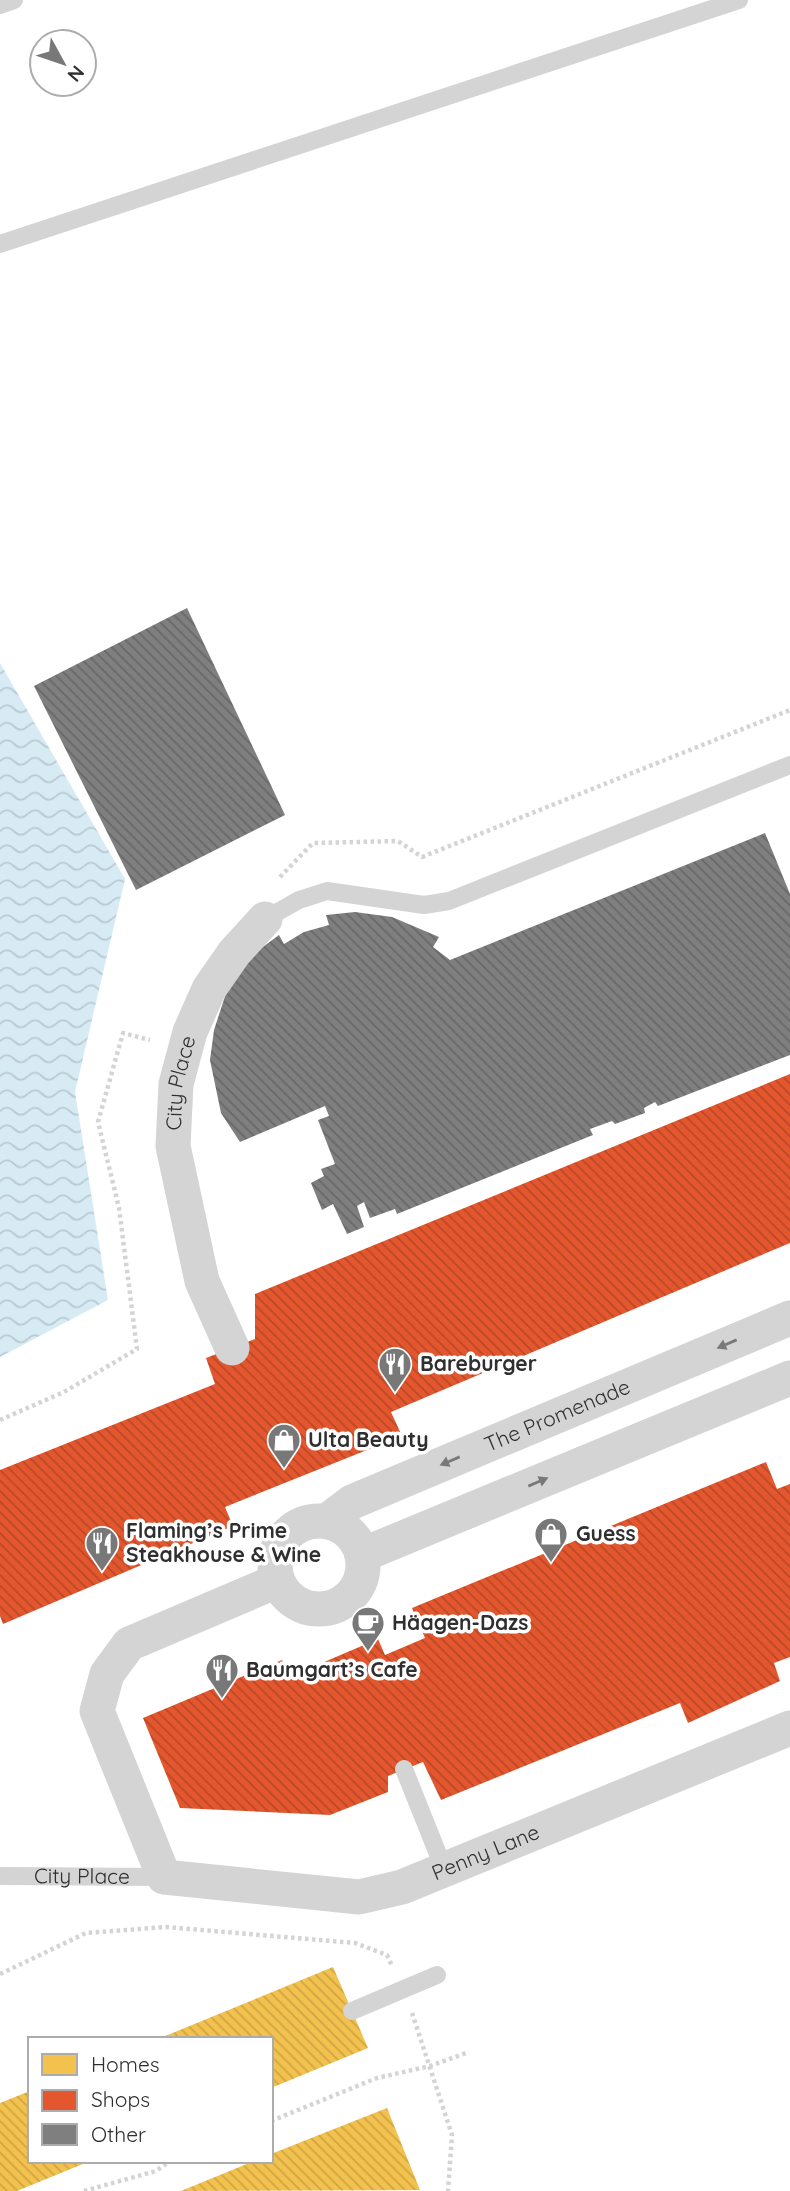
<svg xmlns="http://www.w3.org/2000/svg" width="790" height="2191" font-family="Quicksand,sans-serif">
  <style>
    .water { fill: url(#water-waves) }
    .homes { fill: url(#homes-back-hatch) }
    .shops { fill: url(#shops-back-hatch) }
    .building { fill: url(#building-back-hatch) }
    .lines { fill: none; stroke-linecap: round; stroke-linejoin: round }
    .path { stroke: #d4d4d4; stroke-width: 4.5; stroke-dasharray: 3.5 3.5; stroke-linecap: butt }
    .service { stroke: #d4d4d4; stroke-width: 18 }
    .minor { stroke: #d4d4d4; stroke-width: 35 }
    .oneway { fill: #797979 }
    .labels { text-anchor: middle; stroke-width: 7; stroke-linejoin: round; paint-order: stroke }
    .street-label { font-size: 21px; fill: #2f2f2f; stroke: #fff }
    .poi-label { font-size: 21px; font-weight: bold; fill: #2f2f2f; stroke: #fff; text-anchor: start }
  </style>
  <defs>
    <pattern id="water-waves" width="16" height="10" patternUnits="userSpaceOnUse" patternTransform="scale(1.75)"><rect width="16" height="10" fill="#d7ebf4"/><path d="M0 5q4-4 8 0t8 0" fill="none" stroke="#b9cad2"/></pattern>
    <pattern id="homes-back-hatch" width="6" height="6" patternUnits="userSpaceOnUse" patternTransform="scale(1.75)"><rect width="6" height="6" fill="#f2c14e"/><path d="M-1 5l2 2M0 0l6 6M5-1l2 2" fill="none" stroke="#d0a644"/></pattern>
    <pattern id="shops-back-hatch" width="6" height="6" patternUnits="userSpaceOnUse" patternTransform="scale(1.75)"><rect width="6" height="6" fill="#e4572e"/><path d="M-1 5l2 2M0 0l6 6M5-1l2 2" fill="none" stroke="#b94828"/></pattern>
    <pattern id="building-back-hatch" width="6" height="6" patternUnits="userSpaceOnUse" patternTransform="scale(1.75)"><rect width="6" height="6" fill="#7f7f7f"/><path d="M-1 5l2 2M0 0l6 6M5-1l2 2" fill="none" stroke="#686868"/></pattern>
  </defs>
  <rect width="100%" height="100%" fill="#fff"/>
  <path class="water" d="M0,663L125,879L75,1092L108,1300L0,1357Z"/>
  <g class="homes">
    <path d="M333,1967L368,2048L271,2088V2039H158Z"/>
    <path d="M30,2091V2161H90L17,2191H0V2103Z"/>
    <path d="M387,2108L420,2190L181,2191L254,2161H271V2154Z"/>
  </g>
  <g class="shops">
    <path d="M790,1074V1243L391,1412L402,1436L225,1507L233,1526L3,1624L0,1616V1470L215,1384L206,1358L255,1339V1294Z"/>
    <path d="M766,1462L777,1489L790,1484V1657L774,1663L780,1681L688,1723L680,1703L441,1800L423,1762L388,1776V1792L330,1815L180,1808L143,1718L282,1660L289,1677L378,1639L385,1655L425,1638L412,1608Z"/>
  </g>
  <g class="building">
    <path d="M187,608L285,815L136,890L34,686Z"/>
    <path d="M765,833L790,894V1055L658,1106L655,1102L644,1108L645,1113L615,1124L612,1121L590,1129L593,1135L397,1214L395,1209L370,1218L364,1202L357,1206L364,1227L347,1234L333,1204L322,1210L311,1183L324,1176L321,1169L335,1164L318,1120L329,1116L325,1106L240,1142L221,1113L210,1060L214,1030L229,984L256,952L279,935L284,944L304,932L329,925L326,915L355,912L392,917L439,937L433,947L450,960Z"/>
  </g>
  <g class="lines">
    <g class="path">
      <path d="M280,877L313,843L398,841L422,857L790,710"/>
      <path d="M0,1420L64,1392L137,1349L119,1208L98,1122L123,1033L150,1040"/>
      <path d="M0,1974L86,1933L166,1927L355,1943L387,1955L392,1966"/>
      <path d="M412,2013L452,2135L448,2191"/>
      <path d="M271,2121L377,2078L430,2066L469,2052"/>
      <path d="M84,2191L156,2171L170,2161"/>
    </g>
    <g class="service">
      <path d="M0,5L14,0"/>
      <path d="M0,244L739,0"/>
      <path d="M265,919L299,900L327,891L424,905L449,901L790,765"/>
      <path d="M404,1769L444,1869"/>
      <path id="s1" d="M0,1876L164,1877"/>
      <path d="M352,2011L437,1975"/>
    </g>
    <g class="minor">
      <path id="s2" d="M232,1348L202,1281L173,1146L176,1084L190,1032L209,989L234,953L265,919"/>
      <circle cx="319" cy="1565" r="44"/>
      <path id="s3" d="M327,1521L352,1502L790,1318"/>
      <path d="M362,1555L790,1378"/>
      <path id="s4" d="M277,1581L129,1644L107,1674L97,1711L164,1877L359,1897L402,1887L790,1728"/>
    </g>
  </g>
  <defs><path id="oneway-solid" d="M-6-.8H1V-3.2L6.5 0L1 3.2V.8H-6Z" transform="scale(1.75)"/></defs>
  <g class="oneway">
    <use href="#oneway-solid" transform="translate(727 1344) rotate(157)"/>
    <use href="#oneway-solid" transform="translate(450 1461) rotate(157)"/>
    <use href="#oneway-solid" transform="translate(538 1482) rotate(-23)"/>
  </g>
  <defs>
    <symbol id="restaurant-pin" viewBox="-11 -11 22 30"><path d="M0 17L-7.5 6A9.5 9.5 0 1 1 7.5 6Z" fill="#787878" stroke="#fff"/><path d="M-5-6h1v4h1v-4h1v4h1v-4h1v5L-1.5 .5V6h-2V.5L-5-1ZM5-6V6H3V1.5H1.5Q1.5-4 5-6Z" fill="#fff"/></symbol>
    <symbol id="shop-pin" viewBox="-11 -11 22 30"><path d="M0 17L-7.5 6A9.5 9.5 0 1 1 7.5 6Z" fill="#787878" stroke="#fff"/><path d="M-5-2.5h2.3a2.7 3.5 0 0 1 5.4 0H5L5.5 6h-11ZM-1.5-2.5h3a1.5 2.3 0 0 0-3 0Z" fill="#fff"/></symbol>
    <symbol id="cafe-pin" viewBox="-11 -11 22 30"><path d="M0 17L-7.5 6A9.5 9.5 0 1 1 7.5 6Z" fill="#787878" stroke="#fff"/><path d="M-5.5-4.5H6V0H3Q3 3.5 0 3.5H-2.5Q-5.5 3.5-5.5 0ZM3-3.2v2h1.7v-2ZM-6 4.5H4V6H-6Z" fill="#fff"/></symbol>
  </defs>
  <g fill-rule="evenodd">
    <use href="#restaurant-pin" x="376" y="1345" width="38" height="52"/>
    <use href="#shop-pin" x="265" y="1421" width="38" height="52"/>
    <use href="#shop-pin" x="532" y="1515" width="38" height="52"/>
    <use href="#restaurant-pin" x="83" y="1524" width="38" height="52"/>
    <use href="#cafe-pin" x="349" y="1604" width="38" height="52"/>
    <use href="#restaurant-pin" x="203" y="1651" width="38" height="52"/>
  </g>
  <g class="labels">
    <g class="street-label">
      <text dy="7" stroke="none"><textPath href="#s2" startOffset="275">City Place</textPath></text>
      <text dy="7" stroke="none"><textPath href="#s3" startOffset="254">The Promenade</textPath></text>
      <text dy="7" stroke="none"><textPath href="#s4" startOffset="746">Penny Lane</textPath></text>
      <text dy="7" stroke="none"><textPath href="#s1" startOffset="82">City Place</textPath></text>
    </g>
    <g class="poi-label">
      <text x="420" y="1371">Bareburger</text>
      <text x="308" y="1447">Ulta Beauty</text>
      <text x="126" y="1538">Flaming’s Prime<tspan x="126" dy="24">Steakhouse &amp; Wine</tspan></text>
      <text x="576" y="1541">Guess</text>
      <text x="392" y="1630">Häagen-Dazs</text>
      <text x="246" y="1677">Baumgart’s Cafe</text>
    </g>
  </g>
  <rect x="28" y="2037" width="245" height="126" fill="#ffffff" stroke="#acacac" stroke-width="2"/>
  <rect x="42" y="2054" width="35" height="21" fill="#f2c14e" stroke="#acacac" stroke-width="2"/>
  <text x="91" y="2072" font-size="21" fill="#2f2f2f">Homes</text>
  <rect x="42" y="2090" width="35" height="21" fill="#e4572e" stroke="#acacac" stroke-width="2"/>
  <text x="91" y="2107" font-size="21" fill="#2f2f2f">Shops</text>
  <rect x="42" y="2124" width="35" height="21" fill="#7f7f7f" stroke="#acacac" stroke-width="2"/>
  <text x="91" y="2142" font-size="21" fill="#2f2f2f">Other</text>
  <g transform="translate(63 63) rotate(130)"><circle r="33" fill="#ffffff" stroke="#acacac" stroke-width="2"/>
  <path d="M0-5L12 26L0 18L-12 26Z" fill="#787878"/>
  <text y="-10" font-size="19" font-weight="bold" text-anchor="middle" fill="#2f2f2f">N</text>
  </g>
</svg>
